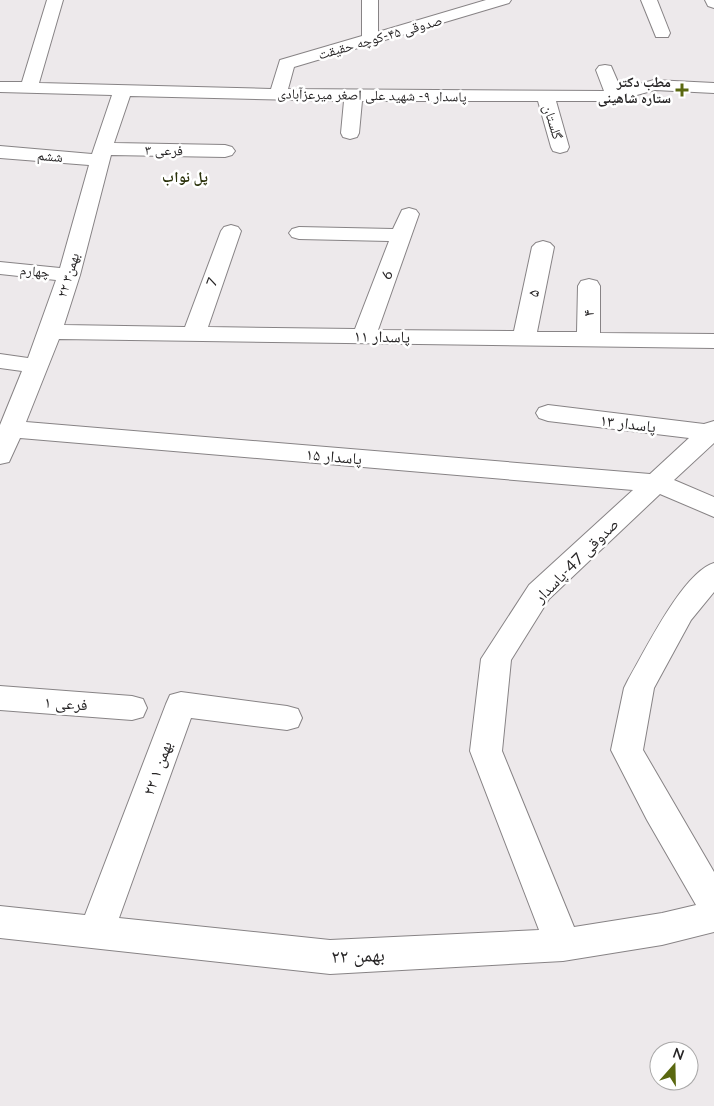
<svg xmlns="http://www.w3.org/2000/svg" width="714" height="1106" font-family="Lato,'Noto Naskh Arabic',sans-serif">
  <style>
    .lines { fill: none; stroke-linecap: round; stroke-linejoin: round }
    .minor-casing { stroke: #878385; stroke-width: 2 }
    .minor { fill: #fff; fill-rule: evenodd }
    .poi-dot { fill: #5a6810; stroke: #fff; stroke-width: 2 }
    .labels { text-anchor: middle; stroke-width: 5; stroke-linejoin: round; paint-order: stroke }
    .far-street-label { font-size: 14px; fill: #272526; stroke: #fff }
    .far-poi-label { font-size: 14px; font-weight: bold; fill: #272526; stroke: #fff; text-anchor: end }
    .far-neighbourhood-label { font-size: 15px; font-weight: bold; fill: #2b320b; stroke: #fff }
    .street-label { font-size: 16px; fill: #272526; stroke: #fff }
    .near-street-label { font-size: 19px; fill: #272526; stroke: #fff }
  </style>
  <rect width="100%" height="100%" fill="#ede9eb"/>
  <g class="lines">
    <defs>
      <g id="minor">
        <path d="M47,0H63L39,83L271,89L280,60L362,36V0H378V32L486,0H511L509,3L294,67L288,89L604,91L596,70L599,66L605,65L611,66L621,89L654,80L714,83V93L655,90L615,101H556L569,147L567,151L560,153L553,151L551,147L538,101H362L359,133L357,137L350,139L343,137L341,133L344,101L130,96L114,143L225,145L232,147L235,151L232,155L225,157L111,155L80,275L64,325L185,327L221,231L224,227L231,225L238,227L241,231L208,327L355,329L389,241L299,239L292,237L289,233L292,229L299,227L393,229L402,210L409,208L416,210L419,214L378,330L514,331L532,247L536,243L543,241L550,243L554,247L537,332H577L578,286L581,281L589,279L597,281L600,286V333L714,334V348L59,339L26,422L650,474L689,438L548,421L539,418L536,413L539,408L548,405L704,424L714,421V443L674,480L714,497V517L660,494L549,599L511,660L502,751L574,927L662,913L696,905L647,820L611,750L624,688L628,680C645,651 683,572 714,563V592L691,620L654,688L643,750L714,872V932L662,945L563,961L330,974L0,938V906L85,915L166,704L170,695L181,692L287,706L298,709L302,718L298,727L287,730L191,718L119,918L330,940L539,930L470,751L481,659L529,585L633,490L20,438L9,462L0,464V425L22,371L0,368V354L28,358L56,280L0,274V262L60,268L89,165L0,158V146L92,154L112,95L0,92V82H22Z"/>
        <path d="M641,0H657L670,33L668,37H656Z"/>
        <path d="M705,0H714V8L708,6Z"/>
        <path d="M0,686L132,696L143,699L147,708L143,717L132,720L0,710Z"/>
      </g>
    </defs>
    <use href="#minor" class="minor-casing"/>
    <use href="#minor" class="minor"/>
  </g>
  <path class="poi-dot" d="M679.5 82.5h5v5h5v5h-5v5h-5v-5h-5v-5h5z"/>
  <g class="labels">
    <g class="far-street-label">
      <text transform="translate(380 37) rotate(-16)" y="5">صدوقی ۴۵-کوچه حقیقت</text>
      <text transform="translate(372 95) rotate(1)" y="5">پاسدار ۹- شهید علی اصغر میرعزآبادی</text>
      <text transform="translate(553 122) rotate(73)" y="5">گلستان</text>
      <text transform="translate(164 150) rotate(1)" y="5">فرعی ۳</text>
      <text transform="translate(50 156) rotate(5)" y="5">ششم</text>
      <text transform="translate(35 271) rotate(6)" y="5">چهارم</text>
      <text transform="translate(68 275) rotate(-73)" y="5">۲۲ بهمن۳</text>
      <text transform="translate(387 275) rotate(-70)" y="5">6</text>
      <text transform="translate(212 282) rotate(-70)" y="5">7</text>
    </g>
    <g class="far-poi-label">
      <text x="671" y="87">مطب دکتر<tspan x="671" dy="16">ستاره شاهینی</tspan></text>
    </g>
    <g class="far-neighbourhood-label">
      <text x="185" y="182">پل نواب</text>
    </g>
    <g class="street-label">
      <text transform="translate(533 293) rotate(-78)" y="6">۵</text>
      <text transform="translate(588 313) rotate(-89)" y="6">۴</text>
      <text transform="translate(382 336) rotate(1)" y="6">پاسدار ۱۱</text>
      <text transform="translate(628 423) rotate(7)" y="6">پاسدار ۱۳</text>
      <text transform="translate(334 456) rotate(5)" y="6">پاسدار ۱۵</text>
      <text transform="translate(576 560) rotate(-45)" y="6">صدوقی 47-پاسدار</text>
      <text transform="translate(66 703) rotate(4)" y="6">فرعی ۱</text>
      <text transform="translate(157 768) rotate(-70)" y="6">۲۲ بهمن ۱</text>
    </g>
    <g class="near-street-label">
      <text transform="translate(358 955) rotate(-2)" y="7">۲۲ بهمن</text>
    </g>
  </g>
  <g transform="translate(674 1066) rotate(20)"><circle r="24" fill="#ffffff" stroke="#a9a8a8"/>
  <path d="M0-4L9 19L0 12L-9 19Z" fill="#5a6810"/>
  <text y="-8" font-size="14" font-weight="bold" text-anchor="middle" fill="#272526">N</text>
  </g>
</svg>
